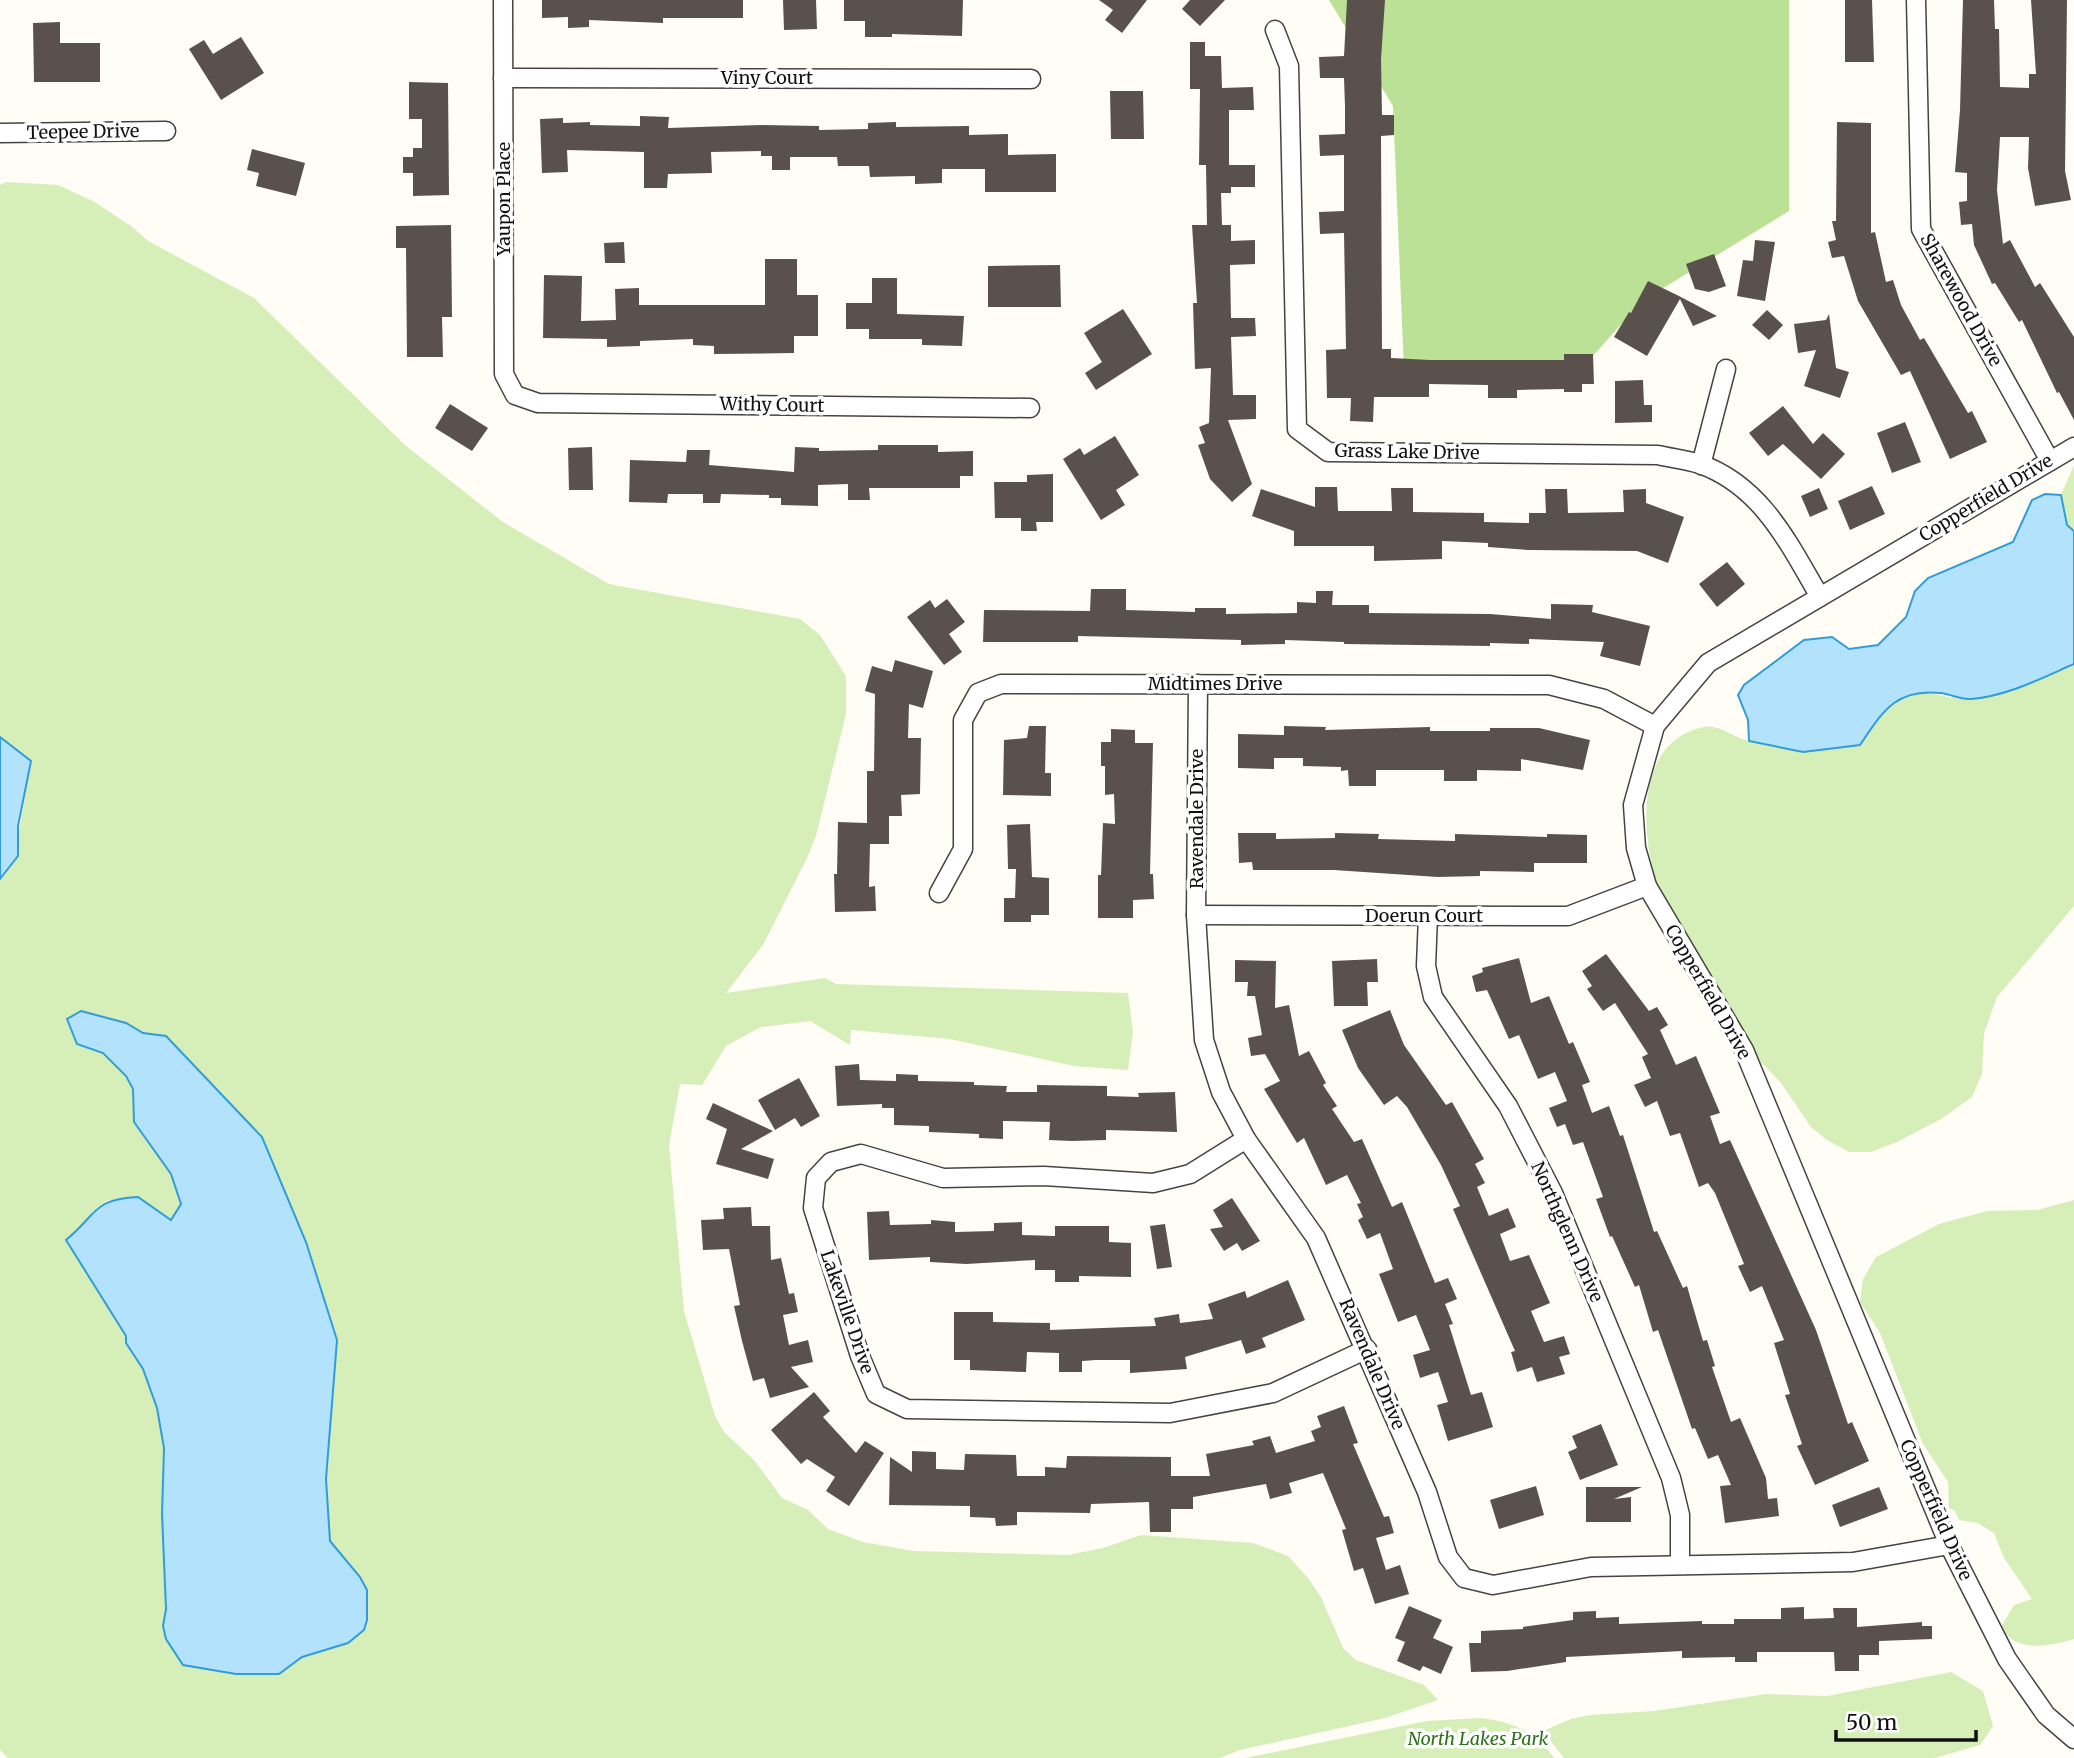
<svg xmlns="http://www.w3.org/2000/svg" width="2074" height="1758" font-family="Merriweather,serif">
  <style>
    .green { fill: #d6efb9; fill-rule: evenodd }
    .forest { fill: #bae196 }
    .water { fill: #b3e3fc; stroke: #329cdb; stroke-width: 2 }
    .building { fill: #5b514c }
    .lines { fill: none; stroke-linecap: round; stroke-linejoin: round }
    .minor-casing { stroke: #444; stroke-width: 21 }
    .minor { stroke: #fff; stroke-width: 18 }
    .labels { text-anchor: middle; stroke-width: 7; stroke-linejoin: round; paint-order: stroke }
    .street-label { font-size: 18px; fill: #111; stroke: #fff }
    .park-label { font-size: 18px; font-style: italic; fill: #2d7118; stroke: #fff }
  </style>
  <rect width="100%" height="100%" fill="#fffdf5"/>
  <g class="green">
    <path d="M6,182L58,185L93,201L131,226L148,241L254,298L406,446L503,522L609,584L800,619L820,635L846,676V714L816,836L807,858L763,945L726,993L825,978L836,984L1128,993L1133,1032L1128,1070L1074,1066L950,1039L851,1030L850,1045L810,1021L761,1027L726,1046L702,1085L680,1084L669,1145L684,1311L715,1416L724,1432L754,1460L782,1498L808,1510L828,1529L863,1542L914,1551L1068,1555L1103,1548L1141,1535L1253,1543L1288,1556L1308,1578L1321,1597L1343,1648L1356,1660L1424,1685L1438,1700L1385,1718L1240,1750L1220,1758H8L0,1750V879C19,865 25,787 31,761L0,737V185ZM126,1023L143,1033L166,1036L262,1137L306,1242L337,1340L326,1479L330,1541L360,1577L367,1591V1620L348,1643L302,1657L279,1674H236L183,1665L166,1639L163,1626L166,1609L162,1514L164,1448L157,1408L143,1369L127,1343L126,1336L66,1240L86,1225L92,1212L105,1201L138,1198L171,1220L181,1204L171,1174L134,1122L133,1089L126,1076L103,1053L77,1043Z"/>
    <path d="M2074,465V531L2067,526L2061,495Z"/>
    <path d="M2074,664V906L1997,997L1984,1033L1982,1074L1972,1097L1941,1119L1897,1142L1871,1152H1849L1827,1140L1811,1127L1781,1083L1758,1059L1656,881C1641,831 1635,741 1704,727C1718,724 1735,738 1749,741C1788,751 1821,752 1860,745C1871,729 1881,709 1897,698C1915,686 1942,697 1961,699C1995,701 2043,678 2074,664Z"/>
    <path d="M2074,1200V1639C2050,1646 2016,1654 2001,1627L2014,1605L2032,1599L2004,1558L1994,1533L1978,1523L1959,1520L1955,1511L1949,1508L1948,1482L1923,1444L1880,1333L1860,1302L1863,1279L1876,1257L1939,1224L1987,1211L2037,1210Z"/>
    <path d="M1951,1672L1983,1691L1993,1726L1980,1745L1935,1758H1564L1543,1731L1571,1719L1590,1715L1654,1711L1766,1694L1827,1696Z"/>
    <path d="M1481,1718C1513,1722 1535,1731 1554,1758H1245L1427,1721Z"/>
  </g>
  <path class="forest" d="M1329,0H1789V211L1642,301L1564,388L1404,371L1393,106Z"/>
  <g class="water">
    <path d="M2045,494L2061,495L2067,525L2074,531V664C2042,678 2007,696 1971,699C1960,700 1951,694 1940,693C1895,688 1882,713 1860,745L1803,752L1749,741L1748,720L1738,695L1744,685L1804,640L1832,637L1849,649L1878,645L1906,617L1915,591L1928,578L2013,542L2032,500Z"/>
    <path d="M0,737L31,761L18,826V856L0,879Z"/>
    <path d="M81,1011L126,1023L143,1033L166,1036L262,1137L306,1242L337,1340L326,1479L330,1541L360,1577L367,1590V1620L364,1630L348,1643L302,1657L279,1674H236L183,1665L166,1639L163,1626L166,1609L162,1514L164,1448L157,1408L143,1369L126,1343V1336L66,1240C97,1215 92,1199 138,1197L171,1220L181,1204L171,1174L134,1122L133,1089L126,1076L103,1053L77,1044L67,1019Z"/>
  </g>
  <g class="building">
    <path d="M542,0H743V18H663V23L589,20V27L568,28V17L542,18Z"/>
    <path d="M783,0H816L817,29L784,30Z"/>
    <path d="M844,0H963L962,36L892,34V37H865V21H844Z"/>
    <path d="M1099,0H1147L1122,33L1105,20L1113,10Z"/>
    <path d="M1190,0H1225L1200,26L1182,9Z"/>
    <path d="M1347,0H1385L1381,59L1382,115H1394V135L1381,136L1382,349H1391V358L1430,360H1564V354H1593L1594,384H1582V392H1564V389L1517,390V398H1488V385L1429,384V397H1374L1373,422L1350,421L1351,398H1327L1326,350L1346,349L1344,233L1320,234L1319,212L1344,211V155L1320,156L1319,135L1345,134V106L1344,78H1320L1319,57L1344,56Z"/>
    <path d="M1845,0H1872L1874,62H1845Z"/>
    <path d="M1963,0H1994L1995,29H1999L2000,87L2029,88V74H2036L2031,0H2067L2065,171L2071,200L2035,206L2028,168L2029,137H2000L1997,190L2003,244L2010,240L2035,287L2040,283L2074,337V420L2059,392L2057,393L2022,320L2019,322L1995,283L1992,284L1974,245L1972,224L1961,225L1959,202L1967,201V173L1955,172L1960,110Z"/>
    <path d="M60,22V43H100V82H34L33,23Z"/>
    <path d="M241,37L264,73L221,100L189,49L204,40L213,54Z"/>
    <path d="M1190,42H1205V56H1221L1222,88L1253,87L1254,110H1229V165H1255V187H1231V193H1221L1222,225H1231V241L1255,240V264L1230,265L1231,318H1255L1256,336L1231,337L1233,395H1256V419L1228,420L1252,484L1232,502L1210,479L1198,445L1205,443L1199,427L1209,423L1211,368L1195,369L1193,303H1197L1192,225H1207L1206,165H1199L1200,89H1190Z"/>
    <path d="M409,82L448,83L449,195L413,196V173H403V157H413V148H422V119H409Z"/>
    <path d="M1110,91H1143L1144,139H1111Z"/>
    <path d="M640,116L669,117L668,128L761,125L819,126V130L868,129V123L896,122V127L969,126V135L1008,134V155L1056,154V192H985V169H942V183L915,184V176L870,177L869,166H838L837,157H790V170H772V156H761V151L711,152L712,173L668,174L667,188H644V152L567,150L568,172L542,173L540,119L563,118V123L590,122V125L640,126Z"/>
    <path d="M1837,122L1871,123V233L1875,232L1886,282L1893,280L1901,305L1920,340L1924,338L1968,413L1972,411L1987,442L1950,459L1910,371L1901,375L1858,301L1844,256L1832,258L1828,242L1836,240L1832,221H1836Z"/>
    <path d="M252,149L305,163L296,196L256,186L259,173L247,170Z"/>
    <path d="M451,225L452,317H442L443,357H407L406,248H396V226Z"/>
    <path d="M1755,240L1775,242L1765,301L1737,296L1743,260L1753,261Z"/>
    <path d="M624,242L625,263H605L604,243Z"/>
    <path d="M1714,254L1726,286L1709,292L1695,289L1686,264Z"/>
    <path d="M765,259H797V295H818V336H794V353L714,354V346L693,345V339L640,341V346L607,347V339L543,338L544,275L582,276L581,321L616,320L615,289L639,288V305H765Z"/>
    <path d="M1060,265L1061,307H988V266Z"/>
    <path d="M872,278H897V314L964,316L962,346L922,345V339H869V329H846V303H872Z"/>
    <path d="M1648,281L1679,296L1717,316L1693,326L1680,299L1647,356L1614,337L1629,312L1631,313Z"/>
    <path d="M1123,309L1152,354L1096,390L1085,373L1102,362L1084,333Z"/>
    <path d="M1767,310L1783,325L1769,340L1752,325Z"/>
    <path d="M1829,314L1836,368L1849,372L1840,398L1804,386L1816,350L1798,353L1794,324L1826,320Z"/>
    <path d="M1643,380L1644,405H1652V422L1615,423V381Z"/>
    <path d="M450,404L488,428L472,451L435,428Z"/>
    <path d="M1783,406L1813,444L1823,433L1845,454L1821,479L1783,444L1768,456L1749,433Z"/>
    <path d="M1905,422L1921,462L1892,473L1877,433Z"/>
    <path d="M1115,436L1139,475L1116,490L1125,505L1101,520L1063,459L1080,448L1084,455Z"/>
    <path d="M878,445H938V452L973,451V476H960V488H869L870,500H848V484L818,485V506L781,505V498H769V495L721,494L720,503H703V494H668L667,503L629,502L630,460L686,462L687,450H710L709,465L794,472L795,447L819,448V451L878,450Z"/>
    <path d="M592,447L593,490H569L568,448Z"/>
    <path d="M1053,474V522H1036L1037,531H1021V518H995L994,482H1027V475Z"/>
    <path d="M1872,486L1885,514L1850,530L1838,501Z"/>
    <path d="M1315,487H1337L1338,511H1392L1391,488H1413V512L1484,513V522L1529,523V513H1546L1545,489H1567L1568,513L1624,512L1623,490L1646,489V503L1684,517L1668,563L1637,551L1529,550L1488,547V543L1442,541V559L1374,561V546H1294V531L1252,516L1261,489L1315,507Z"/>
    <path d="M1819,488L1828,509L1810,517L1801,496Z"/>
    <path d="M1727,562L1745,584L1717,607L1699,584Z"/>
    <path d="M1091,589H1126V610L1195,612V608H1226V614L1297,613V602L1316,603V591H1333L1332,605H1369V613L1490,614L1551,619V604L1593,605L1592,612L1650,626L1640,666L1600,656L1604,642L1529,639V644L1490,643V646L1344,644V642L1285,640V644L1241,645V640L1078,636V642H983L984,610L1090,611Z"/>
    <path d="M947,599L965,622L949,634L962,652L944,665L907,617L930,600L935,608Z"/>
    <path d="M895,660L933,671L923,708L909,704L908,738H921L920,794L901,795L902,816H889V844H870L869,887L875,886L876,911L835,912L834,874H837L838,822L867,823V771H874L875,694L865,691L872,666L892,672Z"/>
    <path d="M1029,726H1046L1045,773H1051V796L1003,795L1004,740L1027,738Z"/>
    <path d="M1284,726L1326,727L1325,730L1430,727V731H1490V728H1539L1590,740L1583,770L1521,759V771L1477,770V781H1444V770H1376V786H1349L1348,770L1341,771V767L1303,766V758H1274V769L1238,768V734L1284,735Z"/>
    <path d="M1111,729L1135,730V743H1153L1150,874H1153L1154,899L1133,900V918H1098V875H1101L1103,823L1115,824L1114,794L1105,795V766H1101V742H1111Z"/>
    <path d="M1030,824L1032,877L1049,878V915H1031V922H1004V898H1015L1016,869H1008L1007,825Z"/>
    <path d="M1238,833H1276V839L1335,838V833L1379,834L1378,839L1455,841V834L1547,837V834L1587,835V863H1534V872L1480,871V876L1438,877L1334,870H1253L1252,862L1239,863Z"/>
    <path d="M1606,954L1649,1011L1657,1007L1668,1025L1660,1030L1676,1065L1696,1056L1720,1113L1710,1116L1720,1144L1730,1140L1816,1330L1848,1424L1852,1422L1869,1461L1815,1485L1797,1446L1802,1444L1785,1395L1790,1394L1774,1343L1784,1340L1762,1286L1750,1292L1738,1266L1744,1264L1715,1193L1708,1183L1699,1187L1680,1133L1670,1136L1657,1101L1645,1107L1634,1085L1651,1078L1642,1057L1648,1054L1615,1003L1603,1011L1587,989L1592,986L1582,971Z"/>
    <path d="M1519,958L1531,1003L1549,996L1569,1044L1573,1042L1590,1082L1582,1085L1592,1113L1609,1106L1620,1136L1623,1135L1654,1232L1657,1231L1683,1288L1687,1286L1703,1341L1707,1340L1715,1366L1712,1367L1731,1422L1740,1418L1766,1478L1768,1499L1777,1498L1779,1516L1725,1523L1720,1486L1731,1485L1718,1455L1708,1459L1695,1428L1692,1429L1658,1330L1653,1332L1639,1285L1635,1287L1612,1236L1610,1237L1596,1199L1603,1197L1583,1142L1573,1145L1565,1124L1557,1127L1549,1108L1567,1101L1555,1072L1538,1079L1519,1035L1509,1039L1487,990L1476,992L1472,976L1483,972L1482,968Z"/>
    <path d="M1377,959L1378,982H1367L1368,1006H1334L1332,961Z"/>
    <path d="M1235,960L1276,961L1275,1008L1289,1005L1299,1056L1309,1051L1326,1083L1323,1085L1337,1106L1332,1109L1354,1142L1362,1139L1392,1207L1402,1202L1435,1283L1448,1278L1457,1299L1445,1304L1453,1324L1449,1325L1471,1395L1482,1392L1493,1427L1448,1441L1437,1405L1448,1402L1438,1372L1420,1378L1413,1355L1430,1350L1416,1315L1398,1322L1379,1274L1393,1269L1380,1233L1367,1239L1358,1220L1363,1217L1357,1204L1361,1203L1347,1175L1326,1185L1304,1138L1297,1143L1264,1089L1280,1081L1265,1054L1251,1056L1248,1038L1262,1035L1255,996H1247L1248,982H1235Z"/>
    <path d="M1390,1010L1404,1045L1446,1105L1452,1102L1484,1159L1475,1164L1485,1183L1477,1187L1489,1216L1508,1208L1516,1227L1500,1234L1510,1261L1529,1255L1550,1303L1531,1311L1544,1342L1564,1336L1570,1354L1559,1357L1565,1374L1537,1382L1532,1367L1517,1372L1511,1352L1515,1351L1453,1209L1460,1206L1441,1165L1407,1107L1397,1096L1384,1105L1358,1068L1342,1030Z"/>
    <path d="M859,1064L860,1080L896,1081V1074L918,1075V1081L974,1082V1085L1007,1086L1006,1092H1037V1085L1107,1086V1096L1139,1097L1138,1093L1175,1092L1177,1132L1106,1130V1140L1072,1141L1049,1140L1050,1122L1003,1121V1139L979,1138V1134L929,1132V1126L894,1125V1108H882V1104L837,1106L835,1066Z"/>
    <path d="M799,1078L820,1116L801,1127L795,1118L775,1130L758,1100Z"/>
    <path d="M713,1103L773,1131L741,1149L774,1159L768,1179L716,1164L727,1129L706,1119Z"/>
    <path d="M1232,1198L1260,1241L1242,1251L1237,1243L1224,1251L1210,1229L1223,1227L1213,1210Z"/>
    <path d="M751,1207L752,1226H770L771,1260L781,1258L789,1294L794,1293L798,1312L783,1315L789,1345L808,1340L813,1362L791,1367L809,1387L770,1398L764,1378L753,1381L742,1341L734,1306L740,1305L729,1249L703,1250L701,1220L724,1219L723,1208Z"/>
    <path d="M889,1211L890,1225L931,1224V1220L955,1222V1232L994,1231V1223L1022,1222V1235L1055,1236V1226H1109V1242L1131,1243V1277L1079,1276V1282H1055V1270H1035V1260L966,1264L930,1262V1257L869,1260L867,1212Z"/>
    <path d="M1165,1224L1172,1267L1157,1269L1150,1226Z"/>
    <path d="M1288,1280L1305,1320L1262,1338L1266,1347L1246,1354L1241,1340L1185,1357L1187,1369L1130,1373V1360H1096L1082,1361V1372H1059V1353L1027,1352L1026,1372L970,1370V1360H954V1312H993V1322L1050,1323V1330L1156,1326L1154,1318L1179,1314L1180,1323L1213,1319L1208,1304L1245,1291L1247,1298Z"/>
    <path d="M814,1392L830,1411L823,1417L856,1453L865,1441L884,1453L849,1506L826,1491L835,1477L807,1459L801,1464L771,1430Z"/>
    <path d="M1344,1406L1358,1443L1353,1444L1384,1517L1389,1516L1394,1533L1376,1538L1386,1570L1400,1565L1409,1594L1375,1604L1363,1568L1354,1571L1342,1530L1346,1529L1323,1473L1289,1483L1292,1493L1270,1499L1266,1484L1193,1497V1509H1171V1532H1150L1149,1502L1091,1504L1090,1513L1017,1512V1525L996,1526L995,1518L970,1517V1506L889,1505L890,1457L912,1472V1451L936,1452V1469L964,1470L965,1454L1016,1455L1017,1476H1045V1467L1066,1468L1067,1456L1171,1457V1476H1210L1206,1454L1254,1445L1252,1441L1270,1436L1276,1453L1315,1441L1311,1431L1321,1427L1317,1416Z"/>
    <path d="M1601,1424L1618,1465L1580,1480L1568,1452L1577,1448L1572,1436Z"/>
    <path d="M1536,1486L1544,1515L1499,1529L1490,1500Z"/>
    <path d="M1586,1487H1642L1614,1499L1631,1497V1522H1586Z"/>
    <path d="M1879,1487L1888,1509L1840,1527L1832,1505Z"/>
    <path d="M1409,1606L1442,1620L1433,1638L1453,1647L1441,1674L1423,1666L1420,1671L1397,1661L1405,1642L1395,1638Z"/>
    <path d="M1804,1607V1619L1834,1618L1833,1608H1857V1627L1922,1622V1626H1932V1639L1879,1641V1655H1859V1671H1835L1834,1652H1757V1662H1735V1657L1682,1658V1651L1566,1657V1662L1507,1671L1471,1672L1469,1643H1481V1631L1523,1629V1627L1573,1620V1612L1596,1611V1618L1619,1617V1624L1702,1621V1624H1734V1619H1781V1608Z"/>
  </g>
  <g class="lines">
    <defs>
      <g id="minor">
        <path d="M503,0L504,374L515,395L538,403L1030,408"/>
        <path d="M1916,0L1921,229L2050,461"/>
        <path d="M1275,30L1289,66L1297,429L1328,452L1658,455C1671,458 1687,460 1700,464C1762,486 1789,544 1820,597"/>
        <path d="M503,78L1031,79"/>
        <path d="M0,133L166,131"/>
        <path d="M2074,447L1708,663L1655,726L1633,805L1636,848L1647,886L1744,1050L1949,1545L2007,1659L2046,1715L2074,1739"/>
        <path d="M1701,465L1726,369"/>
        <path d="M1198,684L1196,915L1204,1040L1221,1092L1246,1139L1316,1238L1427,1492L1448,1557L1464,1578L1493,1585L1591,1567L1853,1562L1949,1545"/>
        <path d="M939,893L963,849V720L978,693L1001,684L1549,685L1604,699L1655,726"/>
        <path d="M1196,915L1568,916L1647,886"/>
        <path d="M1428,916L1426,966L1433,997L1508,1106L1553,1193L1671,1478L1680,1515V1563"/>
        <path d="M1246,1139L1190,1174L1153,1183L1044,1176L943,1178L861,1154L831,1162L816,1178L813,1208L860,1356L876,1394L907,1409L1170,1413L1273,1393L1367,1349"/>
      </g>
    </defs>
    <use href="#minor" class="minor-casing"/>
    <use href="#minor" class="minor"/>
  </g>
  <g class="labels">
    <g class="street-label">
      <text x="767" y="84">Viny Court</text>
      <text transform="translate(83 132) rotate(-1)" y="6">Teepee Drive</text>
      <text transform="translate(504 199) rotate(-90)" y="6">Yaupon Place</text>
      <text transform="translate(1961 300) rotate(61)" y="6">Sharewood Drive</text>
      <text transform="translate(772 405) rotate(1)" y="6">Withy Court</text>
      <text transform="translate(1407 452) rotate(1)" y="6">Grass Lake Drive</text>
      <text transform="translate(1986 498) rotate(-31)" y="6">Copperfield Drive</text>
      <text x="1215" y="690">Midtimes Drive</text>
      <text transform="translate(1197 819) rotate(-90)" y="6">Ravendale Drive</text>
      <text x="1424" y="922">Doerun Court</text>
      <text transform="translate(1708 992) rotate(60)" y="6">Copperfield Drive</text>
      <text transform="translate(1567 1232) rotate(66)" y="6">Northglenn Drive</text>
      <text transform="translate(847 1312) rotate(71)" y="6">Lakeville Drive</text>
      <text transform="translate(1372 1364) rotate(67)" y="6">Ravendale Drive</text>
      <text transform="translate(1936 1510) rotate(66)" y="6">Copperfield Drive</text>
    </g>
    <g class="park-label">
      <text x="1478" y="1745">North Lakes Park</text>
    </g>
  </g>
  <path d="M1836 1730v10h140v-10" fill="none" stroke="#111111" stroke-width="3.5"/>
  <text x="1846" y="1730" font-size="21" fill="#111111" stroke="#ffffff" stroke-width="5" paint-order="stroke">50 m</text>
</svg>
